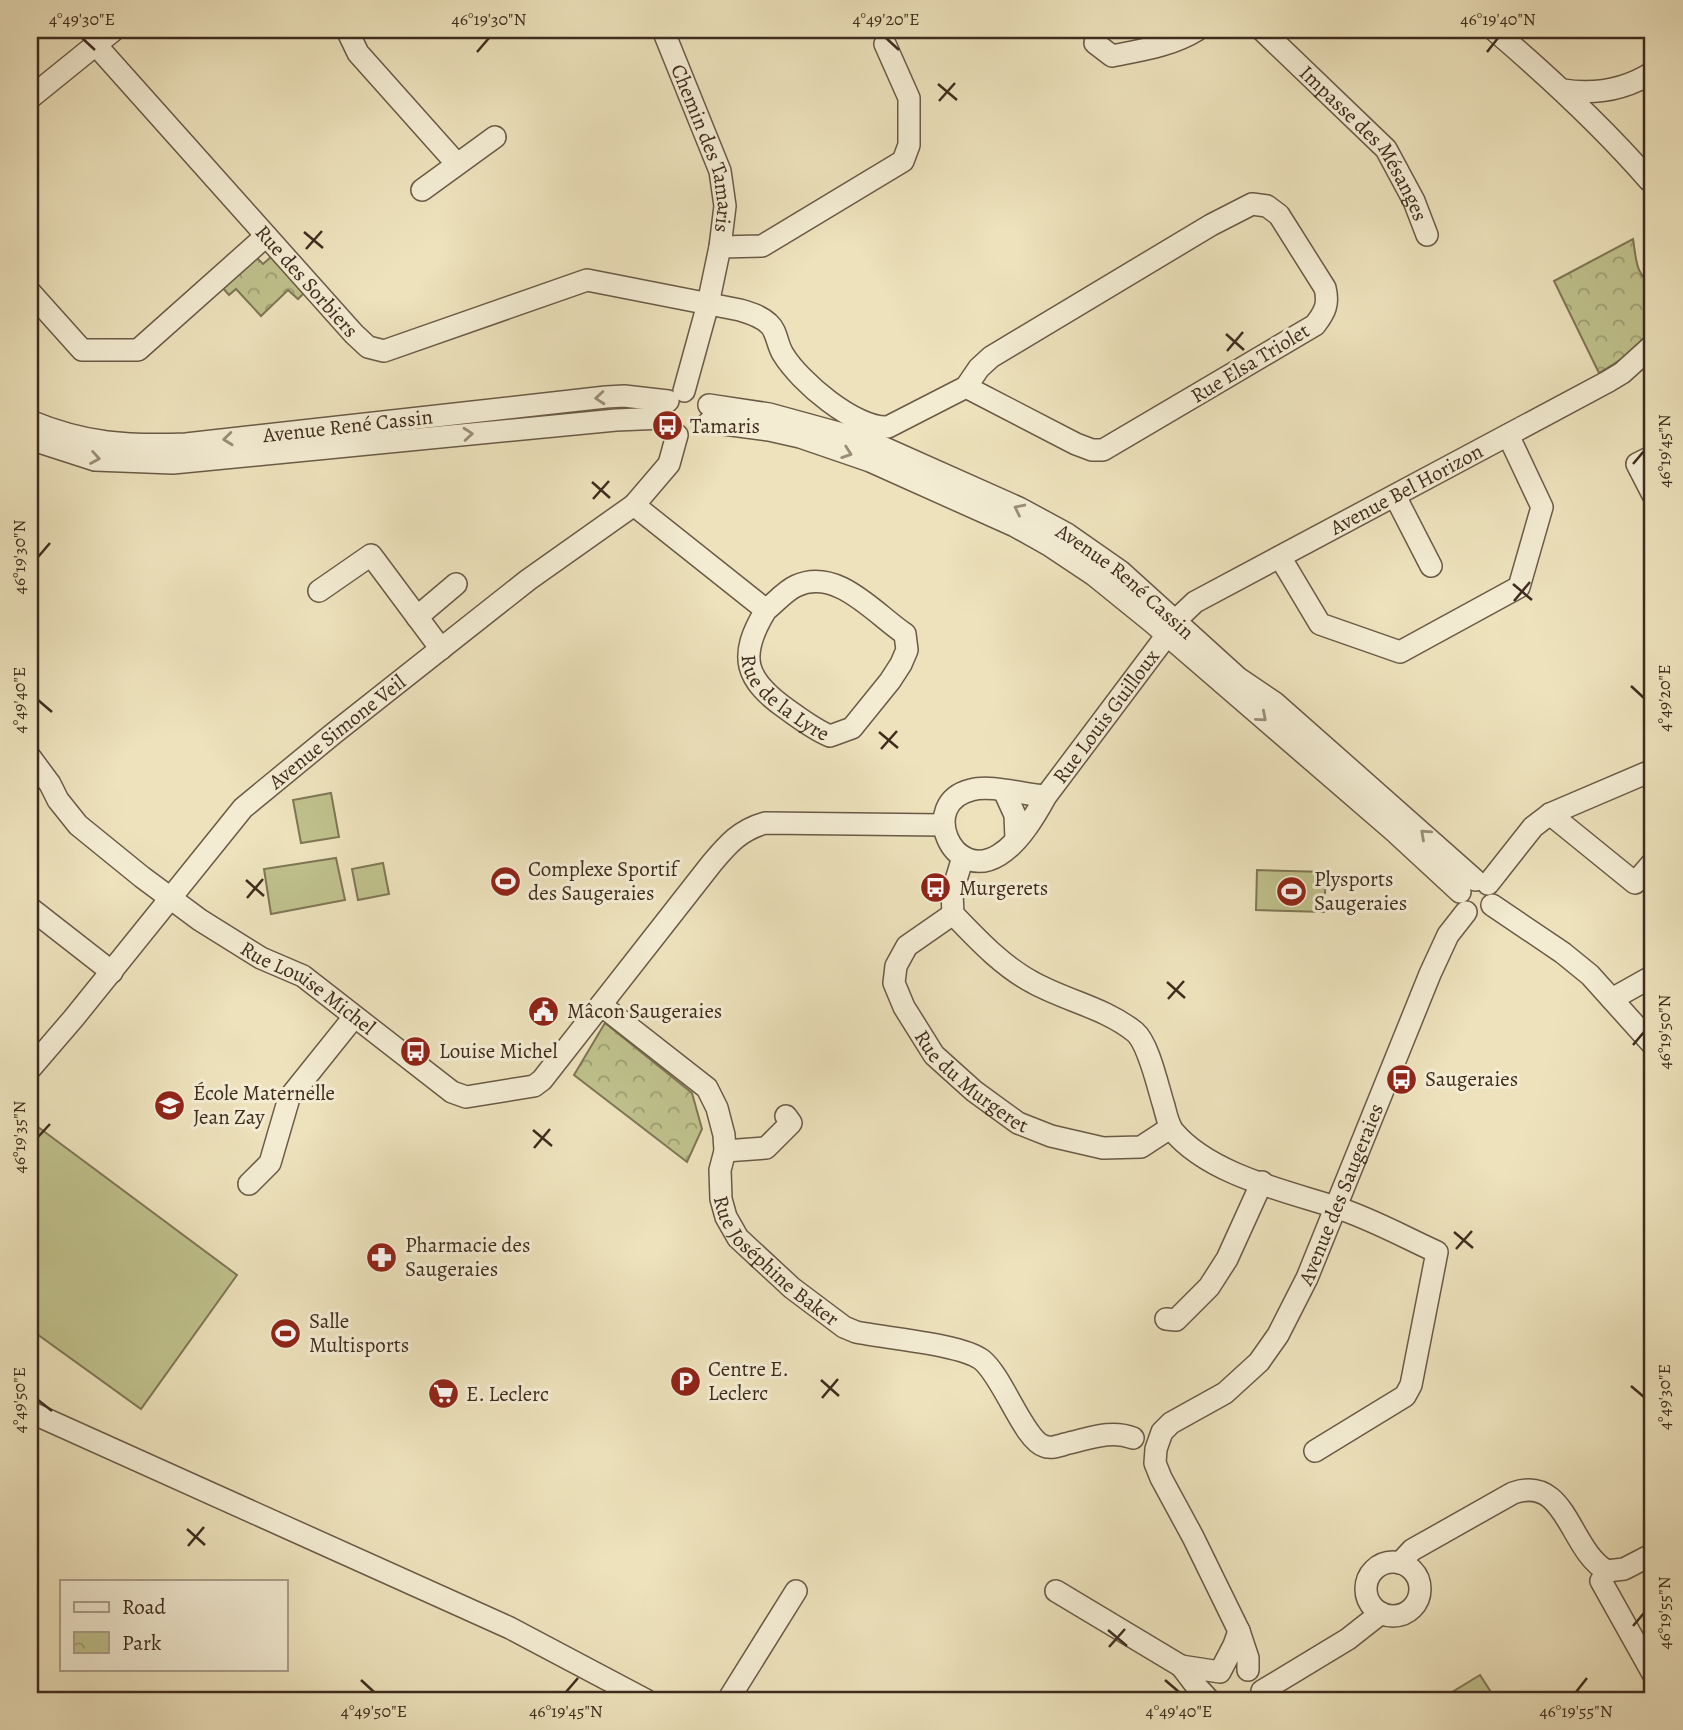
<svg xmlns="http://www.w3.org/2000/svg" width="1683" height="1730" font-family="Alegreya,serif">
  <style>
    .grass { fill: #bfc18c; stroke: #7f7655; stroke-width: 2 }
    .park { fill: url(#park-crowns); stroke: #7f7655; stroke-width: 2 }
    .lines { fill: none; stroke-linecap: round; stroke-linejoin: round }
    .minor-casing { stroke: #6a5a46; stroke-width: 24 }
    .minor { stroke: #f3ecd3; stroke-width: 21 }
    .oneway { stroke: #998c78 }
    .ticks { fill: none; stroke: #3f2c1e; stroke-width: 2.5 }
    .labels { text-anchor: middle; stroke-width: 6; stroke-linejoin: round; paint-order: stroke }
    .street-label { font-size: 21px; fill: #3f2c1e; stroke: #f3ecd3 }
    .poi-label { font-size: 21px; fill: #3f2c1e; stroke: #f3ecd3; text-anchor: start }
    .neatline { fill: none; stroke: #3f2c1e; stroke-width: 2.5 }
    .ticks-label { font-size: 18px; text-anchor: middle; fill: #3f2c1e }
  </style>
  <defs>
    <pattern id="park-crowns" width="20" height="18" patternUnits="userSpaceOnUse" patternTransform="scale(1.75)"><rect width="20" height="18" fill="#bfc18c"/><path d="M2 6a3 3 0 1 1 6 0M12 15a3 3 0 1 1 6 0" fill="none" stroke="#9d9d72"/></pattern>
  </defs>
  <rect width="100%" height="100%" fill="#ede2bc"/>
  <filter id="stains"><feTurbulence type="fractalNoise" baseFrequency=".00286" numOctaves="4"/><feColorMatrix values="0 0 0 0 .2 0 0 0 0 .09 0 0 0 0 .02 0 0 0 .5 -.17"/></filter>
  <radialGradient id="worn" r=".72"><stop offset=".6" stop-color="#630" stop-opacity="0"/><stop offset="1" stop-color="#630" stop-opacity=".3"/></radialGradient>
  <g class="grass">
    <path d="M331,793L339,837L301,843L293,800Z"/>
    <path d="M336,858L345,900L271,914L264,869Z"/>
    <path d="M383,863L389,894L358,900L352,869Z"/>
    <path d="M1257,870L1326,872L1324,912L1256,910Z"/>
    <path d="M30,1121L237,1275L141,1409L30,1329Z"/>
    <path d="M1480,1675L1496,1700H1439Z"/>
  </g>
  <g class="park">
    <path d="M1633,239C1636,256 1635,277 1653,283C1653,296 1657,315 1653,327C1647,346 1615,363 1599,373L1554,281Z"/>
    <path d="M255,256L263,264L271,257L304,293L298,299L288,290L261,316L236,289L229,295L222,287Z"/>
    <path d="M605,1023L692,1093L702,1129L687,1162L574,1075Z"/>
  </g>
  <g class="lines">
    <defs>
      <g id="minor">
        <path d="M347,30L358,53L457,164"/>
        <path id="s1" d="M663,30L720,171L725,206L720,247L708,304L684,391"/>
        <path id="s2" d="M1262,30L1386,149L1414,201L1427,235"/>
        <path d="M1494,30C1549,77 1601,125 1649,180"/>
        <path d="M1095,43L1112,56C1142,50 1171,46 1197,30"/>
        <path id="s3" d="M95,44L354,334L368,347L384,351L587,280L740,310C750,313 761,316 769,324C777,331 777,345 783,354C799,381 855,429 888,427L966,387L979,368L991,357L1211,225L1252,204L1267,206L1279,215L1325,288C1329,304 1325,312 1315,325L1103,450H1092L1076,444L966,387"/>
        <path d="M1563,90C1596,95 1625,90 1653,72"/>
        <path d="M30,98L114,30"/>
        <path d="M422,190L495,137"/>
        <path d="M720,247L762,246L903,161L909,145V98L885,44"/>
        <path d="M30,292L82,350H138L266,236"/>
        <path id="s4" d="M709,405L769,414L871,442L1019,508L1067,534L1120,571L1238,678L1275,703L1475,880"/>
        <path id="s5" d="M30,421C85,444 127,446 186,444L606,397L624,396L668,401"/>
        <path d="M709,422L769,430L800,437L870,461L1015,526L1049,545L1094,575L1152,622L1394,831L1460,892"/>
        <path d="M30,439L95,460L173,463L616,420L664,418"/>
        <path d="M1653,456L1637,464L1653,495"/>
        <path d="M1395,496L1431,566"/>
        <path id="s6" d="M634,505L766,610C737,657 745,680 788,710C802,720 815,730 830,736L852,728L890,681L901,664L907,650L905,634C874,613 837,567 796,586C785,591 775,603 766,610"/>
        <path d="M1280,557L1320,624L1400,652L1519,587L1542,507L1508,435"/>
        <path d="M319,591L371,555L441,649"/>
        <path d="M417,617L456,584"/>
        <path id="s7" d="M30,757L50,784L58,800L78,825L142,877L200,920L261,958L303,976L452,1092L466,1097L534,1086L542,1080L712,863C728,844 740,830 765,823L943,825"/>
        <path d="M1004,791L1015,815L1016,839"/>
        <path id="s8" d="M1046,796C1024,795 991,784 971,790C918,803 952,884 999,855C1019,843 1035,816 1046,796L1167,635L1176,620L1195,602L1607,382L1622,373L1653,345"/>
        <path d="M1550,814L1635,883L1653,862"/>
        <path d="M963,857L952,893L953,914C977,939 1003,967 1034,983C1067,1001 1105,1008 1135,1032C1149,1044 1158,1088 1164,1106C1166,1114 1168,1124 1173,1131C1209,1174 1282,1190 1335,1207C1370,1218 1404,1237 1437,1252L1411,1385L1405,1396L1315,1451"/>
        <path d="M1488,884L1533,827L1550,814L1653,770"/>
        <path d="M1492,905L1563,953L1590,975L1653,1045"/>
        <path d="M30,908L112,972"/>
        <path id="s9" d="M953,914L907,946L896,966L894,983L904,1007L934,1055L974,1091L1018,1123L1051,1136L1103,1148L1141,1147L1170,1128"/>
        <path d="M1612,999L1653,976"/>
        <path id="s10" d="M601,1005L707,1088L717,1108L724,1135L725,1151L720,1170L721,1199L726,1217L738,1238L792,1288L844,1327L856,1332C884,1338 962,1344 982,1360C1003,1377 1024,1440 1044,1446C1050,1449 1059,1446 1065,1444C1088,1439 1111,1429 1133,1438"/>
        <path id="s11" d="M30,1069L73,1019L243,808L333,734L528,580L634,505L669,464L677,435"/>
        <path d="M725,1151L766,1148L791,1123L786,1116"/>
        <path d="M249,1184L270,1163L289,1098L354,1017"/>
        <path d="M1166,1319L1176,1320L1209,1287L1227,1259L1262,1182"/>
        <path d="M30,1412L510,1628L646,1700"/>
        <circle cx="1393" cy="1589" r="27"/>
        <path d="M1400,1563L1412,1550L1513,1493C1567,1474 1569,1550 1607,1571L1601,1581L1653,1674"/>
        <path d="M1607,1571L1624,1569L1653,1554"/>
        <path d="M1056,1591L1181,1666"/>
        <path id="s12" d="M1239,1631L1193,1537L1161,1478L1155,1463L1156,1449L1162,1432L1171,1423L1225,1393L1259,1362L1278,1335L1307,1278L1430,974L1448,935L1466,912"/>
        <path d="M1262,1691L1348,1639L1381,1613"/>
        <path d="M728,1700L796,1591"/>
        <path d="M1209,1700L1197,1687L1181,1666L1220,1672L1234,1645L1239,1631L1248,1658V1670"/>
      </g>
    </defs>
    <use href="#minor" class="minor-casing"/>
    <use href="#minor" class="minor"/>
  </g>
  <defs><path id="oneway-chevron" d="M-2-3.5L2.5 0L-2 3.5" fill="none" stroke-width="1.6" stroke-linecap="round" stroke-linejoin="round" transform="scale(1.75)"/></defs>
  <g class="oneway">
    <use href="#oneway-chevron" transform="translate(600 398) rotate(175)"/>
    <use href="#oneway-chevron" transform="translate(468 434) rotate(-5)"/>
    <use href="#oneway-chevron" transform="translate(228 439) rotate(174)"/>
    <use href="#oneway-chevron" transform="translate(847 453) rotate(19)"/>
    <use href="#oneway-chevron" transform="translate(95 458) rotate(10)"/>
    <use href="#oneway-chevron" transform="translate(1019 509) rotate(-154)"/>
    <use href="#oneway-chevron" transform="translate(1262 717) rotate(41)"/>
    <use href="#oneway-chevron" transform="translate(1425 834) rotate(-138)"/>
  </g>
  <path class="ticks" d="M82,38L95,50M886,38L899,50M477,52L489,38M1487,52L1498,38M938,84L957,100M939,101L955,83M304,232L323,248M306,249L322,231M1226,334L1244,350M1227,351L1243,332M1633,464L1644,451M592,482L610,498M593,499L609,481M38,557L50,543M1513,584L1532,600M1514,601L1530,582M1631,686L1644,698M38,700L52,712M879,732L898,748M881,749L897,731M246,880L264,896M247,898L263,879M1167,982L1185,998M1168,999L1184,981M1633,1045L1644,1032M533,1130L552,1146M38,1137L50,1124M534,1148L550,1129M1454,1232L1473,1248M1456,1249L1472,1231M821,1380L839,1396M1631,1386L1644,1397M822,1398L838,1379M38,1400L52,1411M187,1529L205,1545M188,1546L204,1527M1633,1626L1644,1613M1108,1630L1127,1646M1109,1647L1125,1629M361,1680L374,1692M1165,1680L1179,1692M566,1692L578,1678M1576,1692L1587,1678"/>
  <defs>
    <symbol id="bus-disc" viewBox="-11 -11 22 22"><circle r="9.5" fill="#8f2418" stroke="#f3ecd3"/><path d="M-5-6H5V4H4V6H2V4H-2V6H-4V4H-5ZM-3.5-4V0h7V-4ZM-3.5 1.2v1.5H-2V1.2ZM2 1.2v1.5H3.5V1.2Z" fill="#fff"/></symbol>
    <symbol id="stadium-disc" viewBox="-11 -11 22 22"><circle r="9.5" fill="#8f2418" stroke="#f3ecd3"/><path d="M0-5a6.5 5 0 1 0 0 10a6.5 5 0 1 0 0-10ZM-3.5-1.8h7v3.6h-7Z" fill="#fff"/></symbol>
    <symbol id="civic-disc" viewBox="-11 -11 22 22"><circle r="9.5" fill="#8f2418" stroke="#f3ecd3"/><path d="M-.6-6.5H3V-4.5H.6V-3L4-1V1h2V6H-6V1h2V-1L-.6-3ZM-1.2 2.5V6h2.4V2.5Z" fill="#fff"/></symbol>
    <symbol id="school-disc" viewBox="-11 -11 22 22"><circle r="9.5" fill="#8f2418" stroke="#f3ecd3"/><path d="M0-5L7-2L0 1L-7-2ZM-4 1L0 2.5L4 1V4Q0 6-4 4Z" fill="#fff"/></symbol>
    <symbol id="pharmacy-disc" viewBox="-11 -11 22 22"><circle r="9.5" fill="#8f2418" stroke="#f3ecd3"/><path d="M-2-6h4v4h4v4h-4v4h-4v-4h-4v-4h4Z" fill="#fff"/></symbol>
    <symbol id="parking-disc" viewBox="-11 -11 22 22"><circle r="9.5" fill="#8f2418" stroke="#f3ecd3"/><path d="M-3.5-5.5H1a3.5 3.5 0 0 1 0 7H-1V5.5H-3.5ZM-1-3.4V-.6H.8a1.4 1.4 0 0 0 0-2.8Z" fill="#fff"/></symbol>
    <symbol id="supermarket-disc" viewBox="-11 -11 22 22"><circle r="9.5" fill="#8f2418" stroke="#f3ecd3"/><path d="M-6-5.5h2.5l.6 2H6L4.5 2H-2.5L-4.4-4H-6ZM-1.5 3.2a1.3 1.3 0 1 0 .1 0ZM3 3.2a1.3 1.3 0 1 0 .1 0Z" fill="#fff"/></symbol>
  </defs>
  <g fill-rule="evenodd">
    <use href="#bus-disc" x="650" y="408" width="35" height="35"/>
    <use href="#stadium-disc" x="488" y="864" width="35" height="35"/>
    <use href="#bus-disc" x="918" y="870" width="35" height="35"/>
    <use href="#stadium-disc" x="1274" y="874" width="35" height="35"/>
    <use href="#civic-disc" x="526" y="994" width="35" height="35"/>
    <use href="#bus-disc" x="398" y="1034" width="35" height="35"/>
    <use href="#bus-disc" x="1384" y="1062" width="35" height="35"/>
    <use href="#school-disc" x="152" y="1088" width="35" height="35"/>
    <use href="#pharmacy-disc" x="364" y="1240" width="35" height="35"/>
    <use href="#stadium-disc" x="268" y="1316" width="35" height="35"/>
    <use href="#parking-disc" x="668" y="1364" width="35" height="35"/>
    <use href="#supermarket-disc" x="426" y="1376" width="35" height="35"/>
  </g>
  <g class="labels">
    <g class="street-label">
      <text dy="7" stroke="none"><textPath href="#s2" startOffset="154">Impasse des Mésanges</textPath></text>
      <text dy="7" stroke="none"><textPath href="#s1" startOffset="126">Chemin des Tamaris</textPath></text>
      <text dy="7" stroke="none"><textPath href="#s3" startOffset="318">Rue des Sorbiers</textPath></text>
      <text transform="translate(1250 363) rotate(-31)" y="7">Rue Elsa Triolet</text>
      <text dy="7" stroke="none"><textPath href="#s5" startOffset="322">Avenue René Cassin</textPath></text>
      <text dy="7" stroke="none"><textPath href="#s8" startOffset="761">Avenue Bel Horizon</textPath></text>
      <text dy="7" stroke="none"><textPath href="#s4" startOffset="458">Avenue René Cassin</textPath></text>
      <text dy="7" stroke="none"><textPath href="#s6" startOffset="276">Rue de la Lyre</textPath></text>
      <text dy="7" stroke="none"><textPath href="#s8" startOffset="376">Rue Louis Guilloux</textPath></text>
      <text dy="7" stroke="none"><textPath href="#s11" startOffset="458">Avenue Simone Veil</textPath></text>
      <text dy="7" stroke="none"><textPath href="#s7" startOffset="366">Rue Louise Michel</textPath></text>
      <text dy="7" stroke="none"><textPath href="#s9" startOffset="224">Rue du Murgeret</textPath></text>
      <text dy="7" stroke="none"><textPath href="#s12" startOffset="528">Avenue des Saugeraies</textPath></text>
      <text dy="7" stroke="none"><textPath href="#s10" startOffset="334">Rue Joséphine Baker</textPath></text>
    </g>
    <g class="poi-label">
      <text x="690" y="433">Tamaris</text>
      <text x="528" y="876">Complexe Sportif<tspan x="528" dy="24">des Saugeraies</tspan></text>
      <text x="1314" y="886">Plysports<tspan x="1314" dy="24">Saugeraies</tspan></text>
      <text x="959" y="895">Murgerets</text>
      <text x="567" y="1018">Mâcon Saugeraies</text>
      <text x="439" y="1058">Louise Michel</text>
      <text x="1425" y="1086">Saugeraies</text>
      <text x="193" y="1100">École Maternelle<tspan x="193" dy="24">Jean Zay</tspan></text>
      <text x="405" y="1252">Pharmacie des<tspan x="405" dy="24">Saugeraies</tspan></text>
      <text x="309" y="1328">Salle<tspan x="309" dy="24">Multisports</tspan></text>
      <text x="708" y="1376">Centre E.<tspan x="708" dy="24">Leclerc</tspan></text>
      <text x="466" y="1401">E. Leclerc</text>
    </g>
  </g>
  <rect width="1683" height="1730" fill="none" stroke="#ede2bc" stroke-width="77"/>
  <rect x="60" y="1580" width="228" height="91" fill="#f3ecd3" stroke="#ab9f8b" stroke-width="2"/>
  <rect x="74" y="1602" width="35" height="10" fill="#f3ecd3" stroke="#ab9f8b" stroke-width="2"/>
  <text x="122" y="1614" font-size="21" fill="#3f2c1e">Road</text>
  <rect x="74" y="1632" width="35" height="21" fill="url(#park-crowns)" stroke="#ab9f8b" stroke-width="2"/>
  <text x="122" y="1650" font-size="21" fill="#3f2c1e">Park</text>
  <rect x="38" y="38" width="1606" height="1654" class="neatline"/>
  <g class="ticks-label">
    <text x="82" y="25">4°49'30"E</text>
    <text x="489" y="25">46°19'30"N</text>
    <text x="886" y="25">4°49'20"E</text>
    <text x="1498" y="25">46°19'40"N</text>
    <text transform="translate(1664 451) rotate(-90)" y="6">46°19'45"N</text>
    <text transform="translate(19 557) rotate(-90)" y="6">46°19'30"N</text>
    <text transform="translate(1664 698) rotate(-90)" y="6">4°49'20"E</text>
    <text transform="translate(19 700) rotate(-90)" y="6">4°49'40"E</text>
    <text transform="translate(1664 1032) rotate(-90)" y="6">46°19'50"N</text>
    <text transform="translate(19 1137) rotate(-90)" y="6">46°19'35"N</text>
    <text transform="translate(1664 1397) rotate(-90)" y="6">4°49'30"E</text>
    <text transform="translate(19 1400) rotate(-90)" y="6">4°49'50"E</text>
    <text transform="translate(1664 1613) rotate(-90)" y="6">46°19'55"N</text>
    <text x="374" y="1717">4°49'50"E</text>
    <text x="566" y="1717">46°19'45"N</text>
    <text x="1179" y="1717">4°49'40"E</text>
    <text x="1576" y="1717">46°19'55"N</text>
  </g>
  <rect width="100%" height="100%" filter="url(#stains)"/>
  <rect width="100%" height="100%" fill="url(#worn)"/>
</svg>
